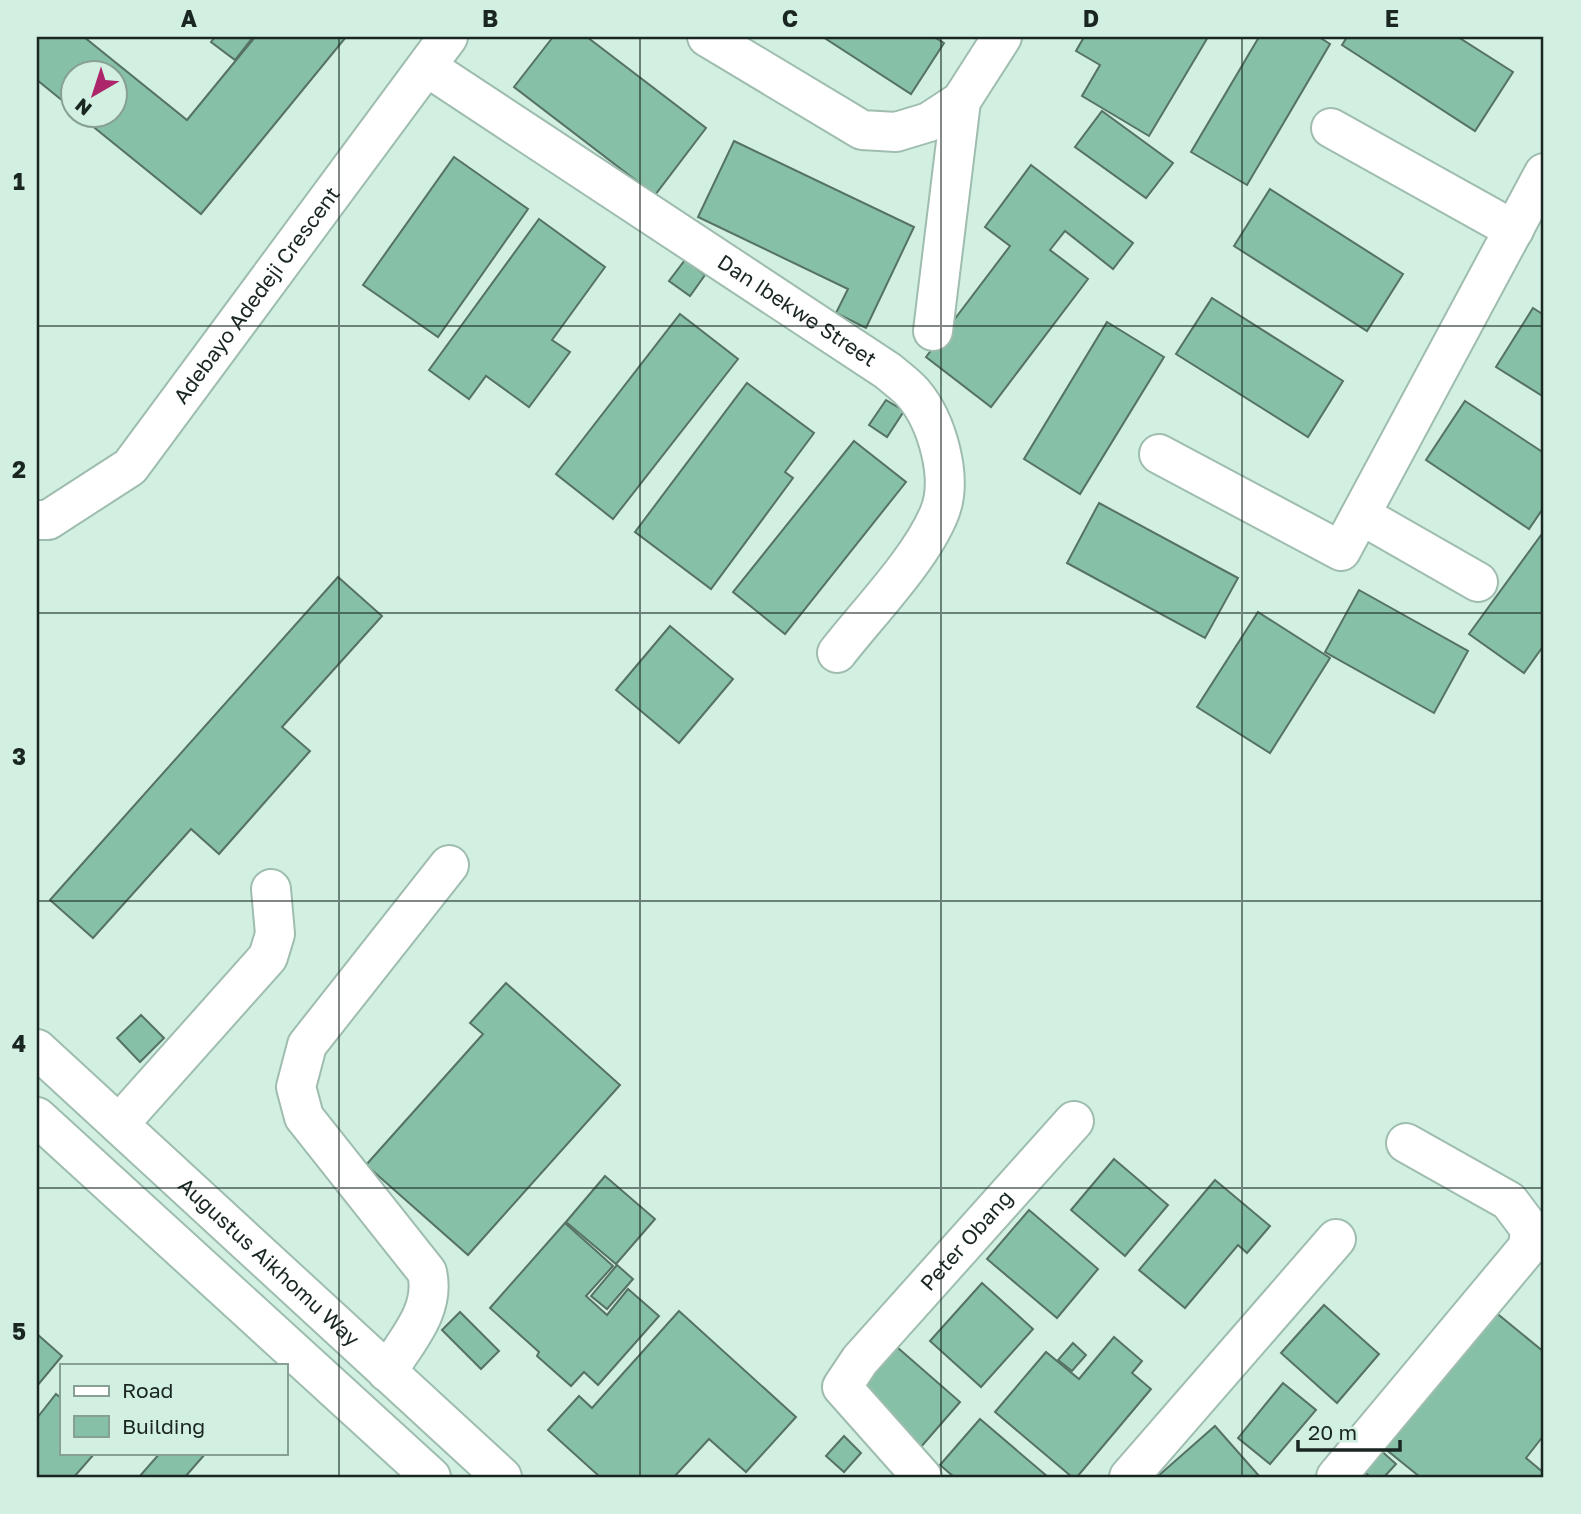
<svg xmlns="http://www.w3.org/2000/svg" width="1581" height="1514" font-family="'Golos Text',sans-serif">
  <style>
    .building { fill: #86c0a6; stroke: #567265; stroke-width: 2 }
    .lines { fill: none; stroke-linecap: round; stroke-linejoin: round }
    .minor-casing { stroke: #9fbdaf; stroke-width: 42 }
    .minor { stroke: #fff; stroke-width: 38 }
    .grid { fill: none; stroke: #1a2621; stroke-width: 2; stroke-opacity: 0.55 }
    .labels { text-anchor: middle; stroke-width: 5; stroke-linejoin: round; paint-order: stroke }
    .street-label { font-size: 21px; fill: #1a2621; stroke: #d1f0e1 }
    .neatline { fill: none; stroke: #1a2621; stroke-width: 2.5 }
    .grid-label { font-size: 23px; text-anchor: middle; font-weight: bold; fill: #1a2621 }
  </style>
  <rect width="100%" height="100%" fill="#d1f0e1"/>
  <g class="building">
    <path d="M37,37H84L187,120L255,37H346L201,214L80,116H116V74H74V110L37,80Z"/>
    <path d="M215,37H253L235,60L211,42Z"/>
    <path d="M553,37H587L706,128L655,195L514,87Z"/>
    <path d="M823,37H934L944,43L911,94Z"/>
    <path d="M1084,37H1208L1149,136L1082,96L1100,65L1076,51Z"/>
    <path d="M1259,37H1319L1330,44L1247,185L1191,152Z"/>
    <path d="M1347,37H1458L1513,72L1475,131L1342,45Z"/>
    <path d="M1102,111L1173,163L1146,198L1075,147Z"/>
    <path d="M734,141L914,227L866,328L836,313L848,289L698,217Z"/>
    <path d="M454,157L528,209L438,337L363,285Z"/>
    <path d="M1031,165L1133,243L1113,269L1065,231L1050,250L1088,279L991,407L926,357L1010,246L985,227Z"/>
    <path d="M1270,189L1403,274L1367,331L1234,246Z"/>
    <path d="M539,219L605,267L552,340L570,352L529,407L486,376L469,399L429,370Z"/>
    <path d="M685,260L705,275L690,296L669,281Z"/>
    <path d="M1212,298L1343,381L1308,437L1176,354Z"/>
    <path d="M1533,308L1544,315V397L1496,367Z"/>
    <path d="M680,314L738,359L613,519L556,474Z"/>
    <path d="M1107,322L1164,357L1080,494L1024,459Z"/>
    <path d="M747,383L814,433L785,472L793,478L711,589L635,532Z"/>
    <path d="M886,400L904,411L887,437L869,425Z"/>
    <path d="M1465,401L1544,453V507L1529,529L1426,460Z"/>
    <path d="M854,441L906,482L785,634L733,592Z"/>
    <path d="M1099,503L1238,578L1205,638L1067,563Z"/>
    <path d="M1544,531V645L1524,673L1469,634Z"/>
    <path d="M338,577L382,616L282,727L310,751L219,854L191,829L93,938L50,900Z"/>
    <path d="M1359,590L1468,651L1434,713L1325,652Z"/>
    <path d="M1258,612L1330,658L1270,753L1197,707Z"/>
    <path d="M670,626L733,679L679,743L616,690Z"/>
    <path d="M506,983L620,1085L468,1255L366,1165L483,1034L470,1023Z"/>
    <path d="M141,1015L164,1038L140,1062L117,1038Z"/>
    <path d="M1114,1159L1168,1205L1125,1256L1071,1210Z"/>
    <path d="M605,1176L655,1219L616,1264L566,1222Z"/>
    <path d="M1215,1180L1270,1226L1247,1253L1238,1245L1185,1308L1139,1270Z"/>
    <path d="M1029,1210L1098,1269L1057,1318L987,1259Z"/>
    <path d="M565,1223L613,1266L586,1296L607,1315L628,1289L659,1316L598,1385L584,1372L571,1386L537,1356L539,1352L490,1308Z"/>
    <path d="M617,1265L633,1279L607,1309L591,1296Z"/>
    <path d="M982,1283L1033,1329L981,1387L930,1341Z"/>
    <path d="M1324,1305L1379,1354L1337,1403L1281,1353Z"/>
    <path d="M679,1311L796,1417L746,1472L709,1439L674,1477H600L548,1430L579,1396L592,1408Z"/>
    <path d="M1494,1311L1544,1352V1435L1526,1458L1544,1473V1477H1420L1383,1447Z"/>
    <path d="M460,1312L499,1351L481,1369L442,1330Z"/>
    <path d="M37,1334L62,1356L37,1386Z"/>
    <path d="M1114,1337L1142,1361L1132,1373L1151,1389L1077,1477H1072L995,1412L1046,1352L1079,1379Z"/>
    <path d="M890,1341L960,1402L920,1448L849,1387Z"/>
    <path d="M1073,1343L1086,1355L1072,1371L1058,1360Z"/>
    <path d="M1283,1383L1316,1410L1270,1464L1238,1438Z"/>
    <path d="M56,1394L61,1398V1453H95L74,1477H37V1418Z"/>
    <path d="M980,1419L1048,1477H954L940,1465Z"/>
    <path d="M1215,1426L1260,1477H1157Z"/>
    <path d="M844,1436L861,1453L844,1472L826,1456Z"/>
    <path d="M1377,1447L1396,1464L1384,1477H1370L1359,1467Z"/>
    <path d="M160,1453H206L185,1477H139Z"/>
  </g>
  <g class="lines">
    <defs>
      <g id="minor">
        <path d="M707,37L862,130L896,132L929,122L961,101L1002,37"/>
        <path id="s1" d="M427,67L888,371C896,378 906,385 913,393C937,421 954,479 939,514C920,560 868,613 837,653"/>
        <path d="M1331,128L1514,230"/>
        <path d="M933,331L961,101"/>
        <path d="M1159,454L1341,551L1544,173"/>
        <path d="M1361,515L1478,582"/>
        <path id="s2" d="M37,520H48L130,467L448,37"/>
        <path id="s3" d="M37,1049L502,1477"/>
        <path d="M37,1117L431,1477"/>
        <path d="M119,1124L268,957L275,934L271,889"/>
        <path d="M387,1372C407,1340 436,1310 427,1272L304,1117L296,1087L307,1045L449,865"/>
        <path id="s4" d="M922,1477L842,1387L860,1360L1074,1121"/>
        <path d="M1129,1477L1336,1239"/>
        <path d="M1336,1477L1528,1247L1530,1229L1509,1201L1406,1143"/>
      </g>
    </defs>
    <use href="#minor" class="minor-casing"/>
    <use href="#minor" class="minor"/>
  </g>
  <path class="grid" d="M339,37V1477M640,37V1477M941,37V1477M1242,37V1477M37,326H1544M37,613H1544M37,901H1544M37,1188H1544"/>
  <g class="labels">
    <g class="street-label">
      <text dy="7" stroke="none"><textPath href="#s2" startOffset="322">Adebayo Adedeji Crescent</textPath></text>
      <text dy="7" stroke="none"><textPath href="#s1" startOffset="443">Dan Ibekwe Street</textPath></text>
      <text dy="7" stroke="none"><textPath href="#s4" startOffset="313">Peter Obang</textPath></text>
      <text dy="7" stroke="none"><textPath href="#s3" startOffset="315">Augustus Aikhomu Way</textPath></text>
    </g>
  </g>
  <rect width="1581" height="1514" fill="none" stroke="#d1f0e1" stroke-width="77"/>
  <rect x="60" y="1364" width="228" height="91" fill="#d1f0e1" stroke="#889f94" stroke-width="2"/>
  <rect x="74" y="1386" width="35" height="10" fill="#ffffff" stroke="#889f94" stroke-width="2"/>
  <text x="122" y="1398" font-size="21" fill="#1a2621">Road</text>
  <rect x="74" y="1416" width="35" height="21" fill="#86c0a6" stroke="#889f94" stroke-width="2"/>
  <text x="122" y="1434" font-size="21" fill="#1a2621">Building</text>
  <g transform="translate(94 94) rotate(219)"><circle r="33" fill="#d1f0e1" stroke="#889f94" stroke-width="2"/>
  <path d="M0-5L12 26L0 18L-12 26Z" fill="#ad266b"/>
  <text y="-10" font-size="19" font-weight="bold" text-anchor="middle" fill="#1a2621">N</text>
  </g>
  <path d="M1298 1440v10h102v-10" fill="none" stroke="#1a2621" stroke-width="3.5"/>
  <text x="1308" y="1440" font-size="21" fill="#1a2621" stroke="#d1f0e1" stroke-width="5" paint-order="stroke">20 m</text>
  <rect x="38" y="38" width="1504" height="1438" class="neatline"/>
  <g class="grid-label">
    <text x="189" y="27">A</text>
    <text x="490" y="27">B</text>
    <text x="790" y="27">C</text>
    <text x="1091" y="27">D</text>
    <text x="1392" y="27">E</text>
    <text x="19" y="190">1</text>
    <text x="19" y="478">2</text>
    <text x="19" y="765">3</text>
    <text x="19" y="1052">4</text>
    <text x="19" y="1340">5</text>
  </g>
</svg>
